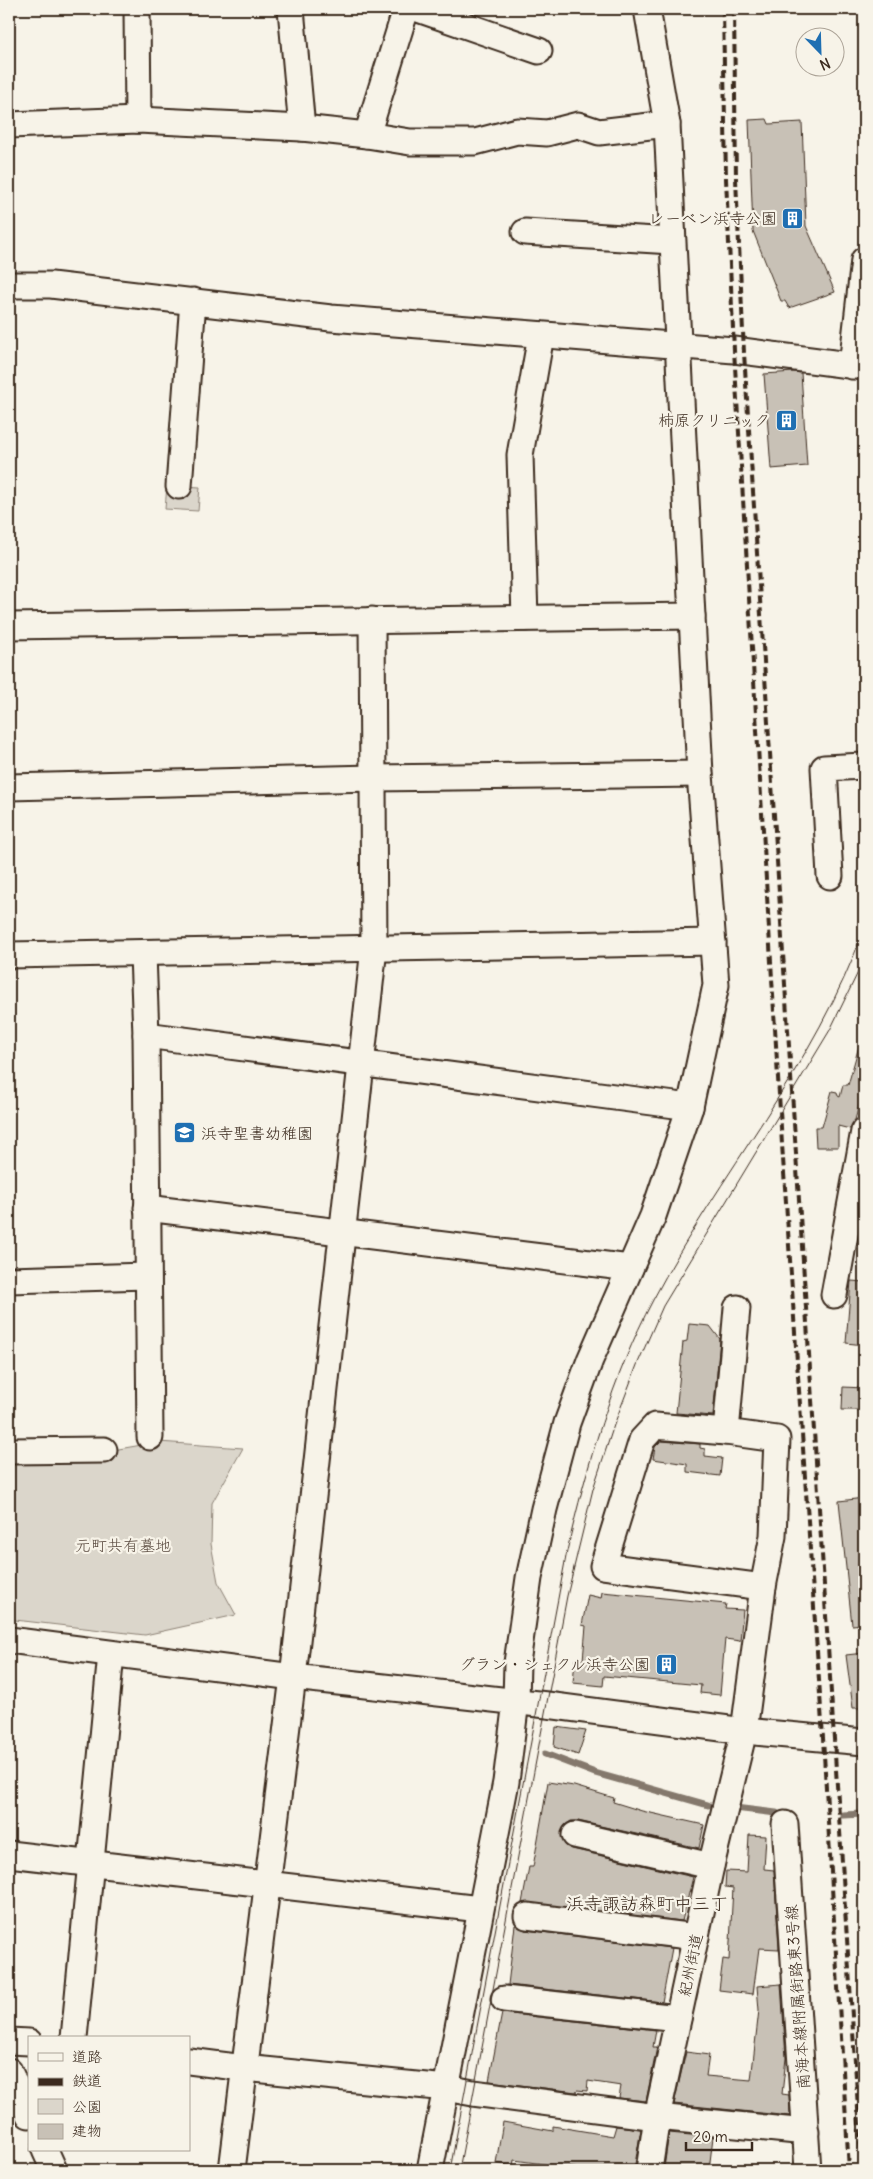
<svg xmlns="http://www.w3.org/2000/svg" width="873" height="2179" font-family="Delius,'Klee One',sans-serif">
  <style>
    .green { fill: #dbd6cb; stroke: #8b8074 }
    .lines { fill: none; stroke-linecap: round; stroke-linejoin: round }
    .stream { stroke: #84786c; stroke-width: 7 }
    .building { fill: #c8c1b6; stroke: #3b2a1e }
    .minor-casing { stroke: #3b2a1e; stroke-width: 29 }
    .minor { stroke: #f7f3e8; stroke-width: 25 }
    .tram { stroke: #3b2a1e; stroke-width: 1 }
    .rail { stroke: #3b2a1e; stroke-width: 4; stroke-dasharray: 8 4; stroke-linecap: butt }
    .labels { text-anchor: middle; stroke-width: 4.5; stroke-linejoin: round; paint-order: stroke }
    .poi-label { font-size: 16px; fill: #3b2a1e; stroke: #f7f3e8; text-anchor: end }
    .park-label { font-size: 16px; fill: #5b4c41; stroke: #f7f3e8 }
    .street-label { font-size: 16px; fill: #3b2a1e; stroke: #f7f3e8 }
    .neighbourhood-label { font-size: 18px; fill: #3b2a1e; stroke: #f7f3e8 }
  </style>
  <rect width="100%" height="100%" fill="#f7f3e8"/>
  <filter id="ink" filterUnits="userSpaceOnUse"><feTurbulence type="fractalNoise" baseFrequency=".02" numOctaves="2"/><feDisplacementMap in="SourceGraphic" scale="10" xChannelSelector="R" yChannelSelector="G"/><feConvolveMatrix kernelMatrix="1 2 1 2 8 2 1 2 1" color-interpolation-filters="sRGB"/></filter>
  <g filter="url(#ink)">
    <g class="green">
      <path d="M167,485L200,487L198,511L165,509Z"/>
      <path d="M159,1442L243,1448L212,1503L211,1544L218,1582L236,1615L145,1635L15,1620L9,1614V1463L113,1450Z"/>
    </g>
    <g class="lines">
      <g class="stream">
        <path d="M545,1754L595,1773L708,1805"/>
        <path d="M735,1808L776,1813"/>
        <path d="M843,1815L864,1814"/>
      </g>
    </g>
    <g class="building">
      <path d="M767,119L769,124L802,122L806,226L835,292L789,308L785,301H781L753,231L749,120Z"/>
      <path d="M794,372L801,373L807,466L771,469L764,374Z"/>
      <path d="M859,1046L864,1047V1099L861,1098L855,1120L850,1129L838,1126V1147H816L815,1127H822L832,1091L837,1092L838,1096L840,1097L843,1085H848Z"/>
      <path d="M851,1281L864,1282V1345L846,1343Z"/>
      <path d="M689,1324L710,1326L720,1339L713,1416L676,1413L683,1342L687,1341Z"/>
      <path d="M843,1387L864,1388V1410H842Z"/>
      <path d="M661,1441L700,1444V1448L705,1449V1456L722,1458L720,1476L687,1472V1464L653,1459L655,1447Z"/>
      <path d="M864,1498V1624L852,1625L839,1501Z"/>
      <path d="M602,1592L726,1604L725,1609L743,1610L740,1641L725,1639L720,1695L700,1693L701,1685L604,1676L603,1686L573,1683L575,1659L583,1660L586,1626L582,1625L588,1595L601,1598Z"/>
      <path d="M864,1653V1708H853L846,1655Z"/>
      <path d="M556,1727L586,1731L578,1755L554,1747Z"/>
      <path d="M548,1782L574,1786L614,1798L613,1802L642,1811L704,1825L699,1848L578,1821H571L565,1825L561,1832L565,1845L572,1849L693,1877L682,1921L522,1903L529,1867H533Z"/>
      <path d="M749,1835L766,1836L764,1869L774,1870L779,1949L759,1948L753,1994L719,1990L723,1959L729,1960L733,1888L725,1887L726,1871L747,1872Z"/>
      <path d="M515,1925L525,1930L672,1948L662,2002L508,1985Z"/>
      <path d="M781,1984L786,2058L782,2094L789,2095L790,2116L674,2104L686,2052L709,2055L706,2076L751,2080L759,2010L757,1986Z"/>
      <path d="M502,2013L656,2030L653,2047H657L646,2101L619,2098L621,2086L588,2081L587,2091L577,2090L576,2092L489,2081Z"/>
      <path d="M503,2122L553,2131V2126L613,2136L616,2126L641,2129L634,2170H588L514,2160L513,2166L496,2163Z"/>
      <path d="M669,2133L713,2137L709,2170L664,2168Z"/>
    </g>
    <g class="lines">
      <defs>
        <g id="minor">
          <path d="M137,9L138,120"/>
          <path d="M291,9L302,128"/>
          <path d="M418,9L539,51"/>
          <path d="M9,125L138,120L302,128L367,135L410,142H475L517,131L547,133L578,125L599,132L667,124"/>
          <path d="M367,135L406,9"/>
          <path d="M525,232L672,241"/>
          <path d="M9,285H51L331,318L734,350L864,367"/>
          <path d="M852,366L864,260"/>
          <path d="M179,486L193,301"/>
          <path d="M525,618L520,455L541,335"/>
          <path d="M9,626L692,616"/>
          <path d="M9,787L373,778L700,774"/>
          <path d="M830,876L824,768L864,766"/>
          <path d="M143,954L146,1035L150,1437"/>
          <path d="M9,955L713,942"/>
          <path d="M146,1035L690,1107"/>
          <path d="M147,1208L630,1268"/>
          <path d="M9,1280L147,1276"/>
          <path d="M834,1295L864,1131"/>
          <path d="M726,1432L655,1426L642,1440L603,1566L763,1587"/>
          <path d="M9,1451L104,1450"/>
          <path d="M9,1640L293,1677L547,1705L744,1731L864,1742"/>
          <path d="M785,1824L808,2170"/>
          <path d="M575,1835L711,1866"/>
          <path d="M9,1854L480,1909"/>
          <path d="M527,1916L696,1937"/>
          <path d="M504,1999L678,2018"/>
          <path d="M74,2038L111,1654"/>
          <path d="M9,2041L29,2042"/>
          <path d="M189,2061L244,2068L447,2088L473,2093L657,2117L806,2132"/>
          <path d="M9,2071L29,2115"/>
          <path d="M45,2150L54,2170"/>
          <path d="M232,2170L293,1677L374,948L372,620"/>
          <path d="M430,2170L506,1782L516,1701L517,1663L529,1578L544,1509L567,1423L590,1360L653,1216L690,1107L716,985L700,774L667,124L647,9"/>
          <path d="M649,2170L657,2117L711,1866L744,1731L763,1587L773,1536L777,1439L726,1432L737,1308"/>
        </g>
      </defs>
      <use href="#minor" class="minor-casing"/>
      <use href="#minor" class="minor"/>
      <g class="tram">
        <path d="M450,2170L567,1551C587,1465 612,1378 653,1300C719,1174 816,1064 864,929"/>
        <path d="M459,2170L567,1596L593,1489L614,1425L637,1365L663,1306L830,1030L864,960"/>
      </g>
      <g class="rail">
        <path d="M723,9L726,179L734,350L782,1144L823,1738L849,2170"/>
        <path d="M734,9L736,179L744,353L862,2170"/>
      </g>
    </g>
  </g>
  <defs>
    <symbol id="building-square" viewBox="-11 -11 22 22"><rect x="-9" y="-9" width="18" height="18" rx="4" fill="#1f6fb2" stroke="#f7f3e8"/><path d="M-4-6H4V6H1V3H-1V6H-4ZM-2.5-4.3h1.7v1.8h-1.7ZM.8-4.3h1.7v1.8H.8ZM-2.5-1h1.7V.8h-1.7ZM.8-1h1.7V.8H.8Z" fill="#fff"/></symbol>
    <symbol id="school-square" viewBox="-11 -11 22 22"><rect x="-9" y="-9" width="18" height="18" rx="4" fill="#1f6fb2" stroke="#f7f3e8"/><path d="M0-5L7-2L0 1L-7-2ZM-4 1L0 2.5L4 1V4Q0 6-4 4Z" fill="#fff"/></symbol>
  </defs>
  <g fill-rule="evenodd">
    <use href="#building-square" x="780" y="206" width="25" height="25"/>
    <use href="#building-square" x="774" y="408" width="25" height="25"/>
    <use href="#school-square" x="172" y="1120" width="25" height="25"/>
    <use href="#building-square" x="654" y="1652" width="25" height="25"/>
  </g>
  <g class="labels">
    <g class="poi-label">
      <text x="777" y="224">レーベン浜寺公園</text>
      <text x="770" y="426">柿原クリニック</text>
      <text x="201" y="1139" text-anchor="start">浜寺聖書幼稚園</text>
      <text x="650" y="1670">グラン・シェクル浜寺公園</text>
    </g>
    <g class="park-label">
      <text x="123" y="1551">元町共有墓地</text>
    </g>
    <g class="street-label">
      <text transform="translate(690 1965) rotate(-78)" y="6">紀州街道</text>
      <text transform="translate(797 1997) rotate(-94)" y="6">南海本線附属街路東3号線</text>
    </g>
    <g class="neighbourhood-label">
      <text x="647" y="1910">浜寺諏訪森町中三丁</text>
    </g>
  </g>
  <rect width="873" height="2179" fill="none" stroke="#f7f3e8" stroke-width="30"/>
  <rect x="15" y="15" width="843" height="2149" fill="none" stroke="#3b2a1e" stroke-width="2" filter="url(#ink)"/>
  <rect x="28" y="2036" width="162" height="115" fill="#f7f3e8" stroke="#aca397"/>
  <rect x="38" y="2053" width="25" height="8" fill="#f7f3e8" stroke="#aca397"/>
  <text x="72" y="2062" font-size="15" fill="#3b2a1e">道路</text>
  <rect x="38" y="2078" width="25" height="8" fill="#3b2a1e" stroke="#aca397"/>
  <text x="72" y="2086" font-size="15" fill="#3b2a1e">鉄道</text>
  <rect x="38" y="2099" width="25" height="15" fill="#dbd6cb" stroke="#aca397"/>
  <text x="72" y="2112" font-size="15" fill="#3b2a1e">公園</text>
  <rect x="38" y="2124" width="25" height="15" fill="#c8c1b6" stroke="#aca397"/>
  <text x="72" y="2136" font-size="15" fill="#3b2a1e">建物</text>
  <g transform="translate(820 52) rotate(157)"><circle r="24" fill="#f7f3e8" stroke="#aca397"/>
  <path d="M0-4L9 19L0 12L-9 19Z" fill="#1f6fb2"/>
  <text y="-8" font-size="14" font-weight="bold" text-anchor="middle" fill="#3b2a1e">N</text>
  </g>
  <path d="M686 2142v8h66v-8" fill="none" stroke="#3b2a1e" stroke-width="2.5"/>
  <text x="693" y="2142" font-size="15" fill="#3b2a1e" stroke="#f7f3e8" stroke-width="4" paint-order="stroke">20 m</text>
</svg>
